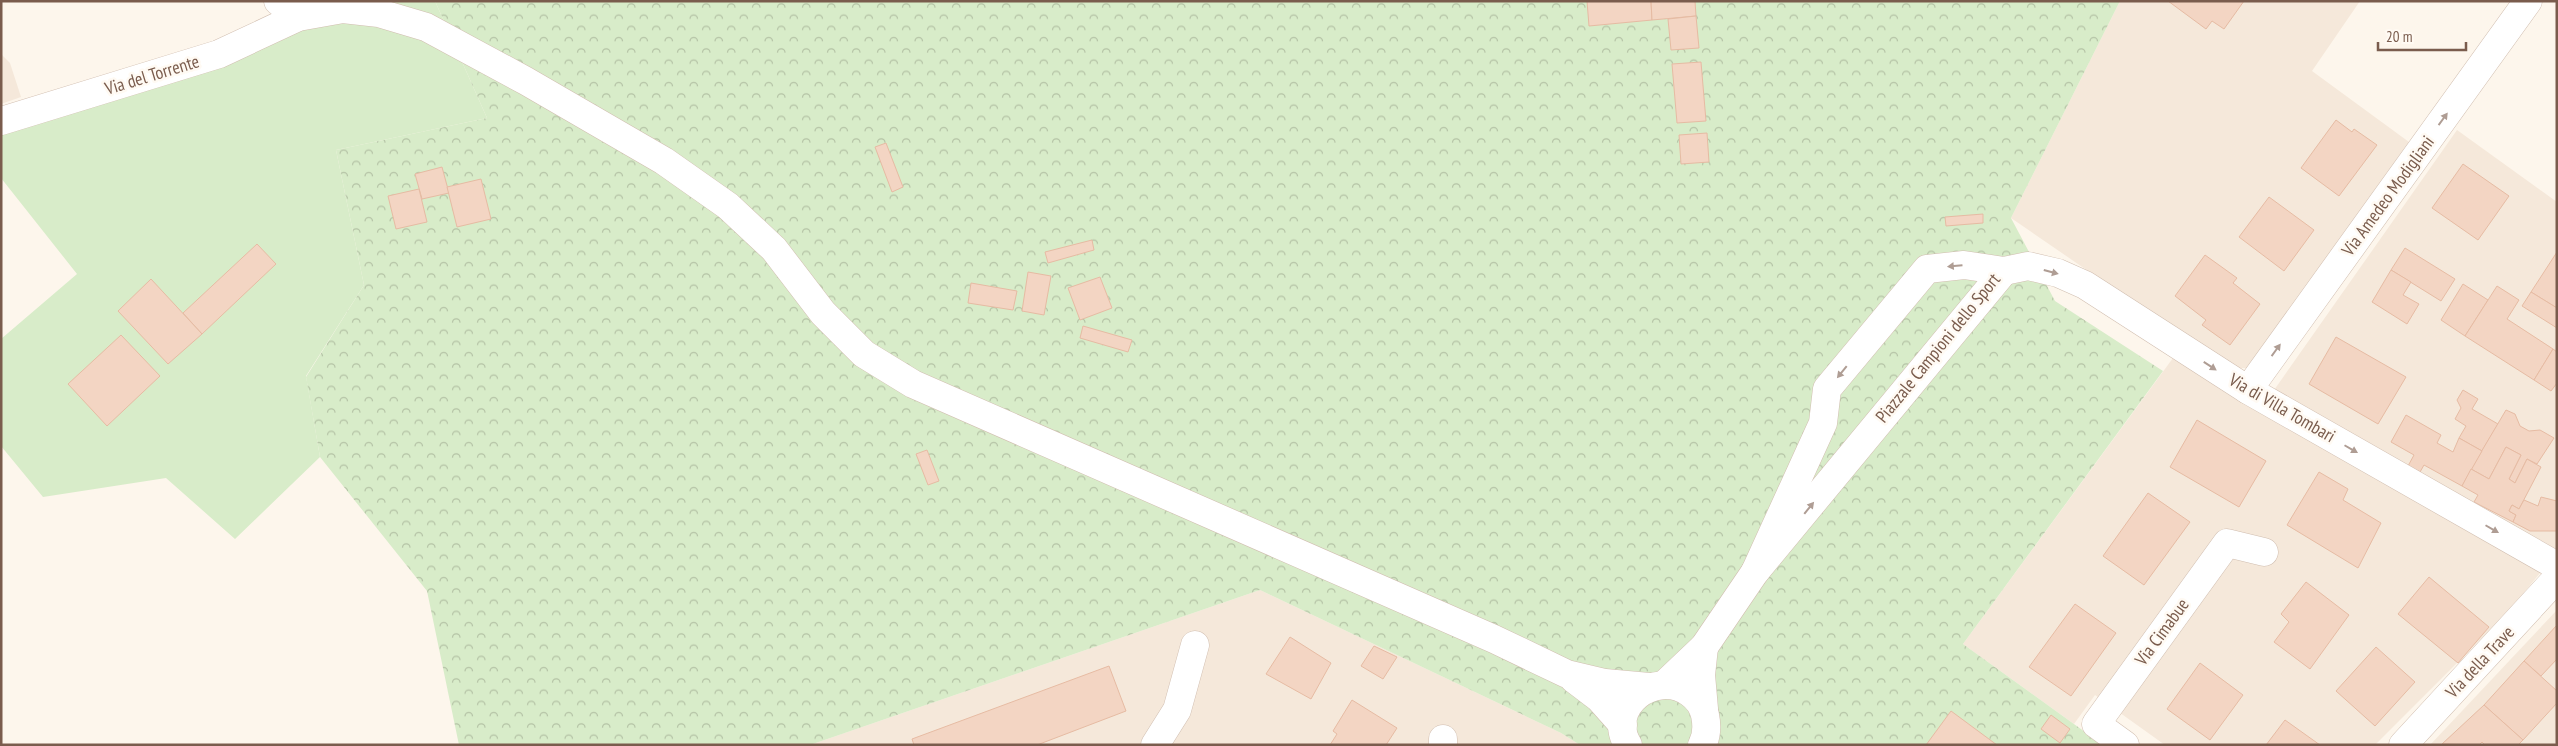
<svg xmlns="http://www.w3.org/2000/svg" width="2558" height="746" font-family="'PT Sans Narrow',sans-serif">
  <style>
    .residential { fill: #f5e8da }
    .grass { fill: #d8ecc9 }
    .park { fill: url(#park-crowns) }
    .building { fill: #f3d5c3; stroke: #e6bba3 }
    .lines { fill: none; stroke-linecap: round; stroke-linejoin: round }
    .minor-casing { stroke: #d1beb0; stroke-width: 29 }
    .tertiary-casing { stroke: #d1beb0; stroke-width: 29 }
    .minor { stroke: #fff; stroke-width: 28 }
    .tertiary { stroke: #fff; stroke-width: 28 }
    .oneway { fill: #af9d94 }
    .labels { text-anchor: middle; stroke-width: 5; stroke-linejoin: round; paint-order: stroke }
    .street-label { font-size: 18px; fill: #7a5c4d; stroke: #fffaf3 }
  </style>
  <defs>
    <pattern id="park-crowns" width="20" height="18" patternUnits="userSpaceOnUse" patternTransform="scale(1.25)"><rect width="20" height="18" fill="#d8ecc9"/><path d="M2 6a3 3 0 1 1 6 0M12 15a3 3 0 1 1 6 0" fill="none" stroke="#b4c2a5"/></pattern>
  </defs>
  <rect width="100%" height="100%" fill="#fdf6ec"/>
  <g class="residential">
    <path d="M2120,1H2360L2312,71L2409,142L2247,368H2239L2139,306L2011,218Z"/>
    <path d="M1,54L10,63L21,97L1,104Z"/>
    <path d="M2457,130L2557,202V552L2509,611L2375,745H2165L2095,695L2074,724L1963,644L2173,358L2260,410Z"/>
    <path d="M1260,590L1561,733L1580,745H810Z"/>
    <path d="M2557,610V745H2430Z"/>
  </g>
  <path class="grass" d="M305,1H435L487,118L336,150L364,285L306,376L320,457L235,539L166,478L43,497L1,446V339L77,274L1,178V133L310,26Z"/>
  <path class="park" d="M435,1H2120L2011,218L2055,301L2163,371L1963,644L2103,745H1580L1561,733L1260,590L810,745H459L427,591L320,457L306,377L364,285L336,150L487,118Z"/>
  <g class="building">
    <path d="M1587,1H1651L1652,20L1589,26Z"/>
    <path d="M1651,1H1695L1696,16L1652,20Z"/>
    <path d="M2168,1H2244L2224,29L2212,21L2206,29Z"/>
    <path d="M1696,16L1699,48L1671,50L1668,19Z"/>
    <path d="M1701,62L1706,121L1677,123L1672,64Z"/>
    <path d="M2336,120L2352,132L2354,129L2377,145L2339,196L2301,168Z"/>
    <path d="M1707,133L1709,162L1681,164L1679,135Z"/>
    <path d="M886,143L903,187L892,192L875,147Z"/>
    <path d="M2463,164L2509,196L2478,240L2432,208Z"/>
    <path d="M442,167L449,193L422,199L415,174Z"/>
    <path d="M481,179L491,219L457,227L447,187Z"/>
    <path d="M419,189L427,222L396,229L388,196Z"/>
    <path d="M2269,197L2314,230L2284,271L2239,237Z"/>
    <path d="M1983,214V223L1946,226L1945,217Z"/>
    <path d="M1092,240L1094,250L1048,263L1045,252Z"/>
    <path d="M257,244L276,264L202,334L183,313Z"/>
    <path d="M2405,248L2455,279L2441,301L2391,270Z"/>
    <path d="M2557,252V308L2531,292Z"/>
    <path d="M2205,255L2237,278L2233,283L2260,304L2230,345L2202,325L2206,320L2175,296Z"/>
    <path d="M2391,270L2411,282L2403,295L2419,304L2407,324L2372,302Z"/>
    <path d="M1028,272L1051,276L1044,315L1022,311Z"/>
    <path d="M1100,277L1112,308L1080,320L1068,288Z"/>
    <path d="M151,279L202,334L168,364L118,311Z"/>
    <path d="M971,283L1017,291L1013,310L968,303Z"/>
    <path d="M2463,284L2488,300L2465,336L2441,320Z"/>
    <path d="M2497,286L2519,300L2507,319L2553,349L2534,380L2465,336Z"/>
    <path d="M2531,292L2557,308V328L2522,306Z"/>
    <path d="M1083,326L1132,340L1128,352L1080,338Z"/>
    <path d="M121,335L160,376L107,426L68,384Z"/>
    <path d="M2336,337L2406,377L2378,424L2309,384Z"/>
    <path d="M2553,349L2557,352V383L2551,391L2534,380Z"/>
    <path d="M2463,390L2478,399L2472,409L2498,424L2482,451L2459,438L2466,426L2455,419L2461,408L2457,400Z"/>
    <path d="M2506,410L2515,414L2520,426L2529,431L2540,430L2554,438L2537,464L2527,459L2515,483L2509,479L2521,455L2506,447L2489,479L2471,469Z"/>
    <path d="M2406,415L2441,435L2437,443L2453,452L2459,438L2482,451L2462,486L2424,465L2420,472L2408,466L2414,455L2391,442Z"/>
    <path d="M2197,420L2266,461L2239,507L2170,467Z"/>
    <path d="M2506,447L2521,455L2509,479L2515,483L2527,459L2541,467L2519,509L2512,505L2509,511L2516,515L2513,522L2474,502L2478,495L2462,486L2471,469L2489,479Z"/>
    <path d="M927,450L939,481L928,485L916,454Z"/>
    <path d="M2319,472L2348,489L2343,500L2381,523L2358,568L2287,525Z"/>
    <path d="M2148,493L2190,522L2144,585L2103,556Z"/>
    <path d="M2541,497L2557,501V531H2530L2513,522L2516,515L2509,511L2512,505L2519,509L2524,500L2538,506Z"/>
    <path d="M2429,577L2489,627L2458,663L2398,614Z"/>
    <path d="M2306,582L2349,615L2310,669L2274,642L2289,622L2281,614Z"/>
    <path d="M2075,604L2116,633L2071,696L2029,667Z"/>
    <path d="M2557,625V659L2541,676L2524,661Z"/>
    <path d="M1290,637L1331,663L1311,699L1266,674Z"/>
    <path d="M1374,646L1397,657L1383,679L1361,666Z"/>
    <path d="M2376,647L2415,682L2375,726L2336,691Z"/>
    <path d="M2524,661L2557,691V703L2523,740L2484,705Z"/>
    <path d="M2200,663L2243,695L2210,740L2167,709Z"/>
    <path d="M1109,666L1126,711L1037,745H914L912,739Z"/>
    <path d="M1352,700L1397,728L1386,745H1330L1337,734L1333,731Z"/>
    <path d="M2484,705L2523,740L2518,745H2485L2482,742L2479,745L2442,744Z"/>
    <path d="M1951,711L1997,745H1926Z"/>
    <path d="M2051,715L2070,729L2060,743L2041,729Z"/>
    <path d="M2285,720L2320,745H2266Z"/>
  </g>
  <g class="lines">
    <defs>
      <g id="minor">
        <path d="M278,1L298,17"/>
        <path d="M1,121L219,54L298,17L343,9L379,13L426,27L526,81L664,161L728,206L774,249L823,313L864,354L913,384L1494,639L1567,674L1605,683L1649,687"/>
        <path d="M2248,390L2528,1"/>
        <path d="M1755,572L1823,423L1827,389L1927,269L1964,265L2004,271L2028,266L2058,273L2085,285L2248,390L2557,566"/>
        <path d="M1574,679L1599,698L1623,725"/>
        <path d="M1665,684L1704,647L1755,572L2004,271"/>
        <path d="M1704,709L1701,675L1704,647"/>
        <path d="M1155,745L1177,710L1195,645"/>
        <path d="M1443,745V739"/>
        <path d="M2125,745L2096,724L2227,543L2264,552"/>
      </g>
      <g id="tertiary">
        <path d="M1628,745C1605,707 1655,668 1690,693C1697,698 1703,706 1705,715C1707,725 1707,736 1702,745"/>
        <path d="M2403,745L2557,578"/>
      </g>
    </defs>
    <use href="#minor" class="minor-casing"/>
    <use href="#tertiary" class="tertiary-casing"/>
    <use href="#minor" class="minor"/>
    <use href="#tertiary" class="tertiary"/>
  </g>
  <defs><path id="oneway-solid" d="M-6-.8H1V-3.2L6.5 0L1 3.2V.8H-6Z" transform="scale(1.25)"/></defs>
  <g class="oneway">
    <use href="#oneway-solid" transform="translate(2443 119) rotate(-54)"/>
    <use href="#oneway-solid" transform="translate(1955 266) rotate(175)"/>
    <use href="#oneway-solid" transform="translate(2051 272) rotate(15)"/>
    <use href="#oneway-solid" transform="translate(2276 350) rotate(-54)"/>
    <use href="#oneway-solid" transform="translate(2210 366) rotate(33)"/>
    <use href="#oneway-solid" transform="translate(1842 372) rotate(129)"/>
    <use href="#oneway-solid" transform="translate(2351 449) rotate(30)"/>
    <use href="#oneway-solid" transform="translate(1809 508) rotate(-51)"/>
    <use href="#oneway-solid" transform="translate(2492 529) rotate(30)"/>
  </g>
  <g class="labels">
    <g class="street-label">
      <text transform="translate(152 75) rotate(-17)" y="6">Via del Torrente</text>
      <text transform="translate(2388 196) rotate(-54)" y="6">Via Amedeo Modigliani</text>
      <text transform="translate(1938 348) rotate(-51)" y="6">Piazzale Campioni dello Sport</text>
      <text transform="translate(2282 408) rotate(30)" y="6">Via di Villa Tombari</text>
      <text transform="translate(2162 632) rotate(-54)" y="6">Via Cimabue</text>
      <text transform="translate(2480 662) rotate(-47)" y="6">Via della Trave</text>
    </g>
  </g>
  <rect width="2558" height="746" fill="none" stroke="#7a5c4d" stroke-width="5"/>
  <path d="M2378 42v8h88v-8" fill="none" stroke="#7a5c4d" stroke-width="2.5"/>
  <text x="2386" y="42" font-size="15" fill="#7a5c4d" stroke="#fffaf3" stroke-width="4" paint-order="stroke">20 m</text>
</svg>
